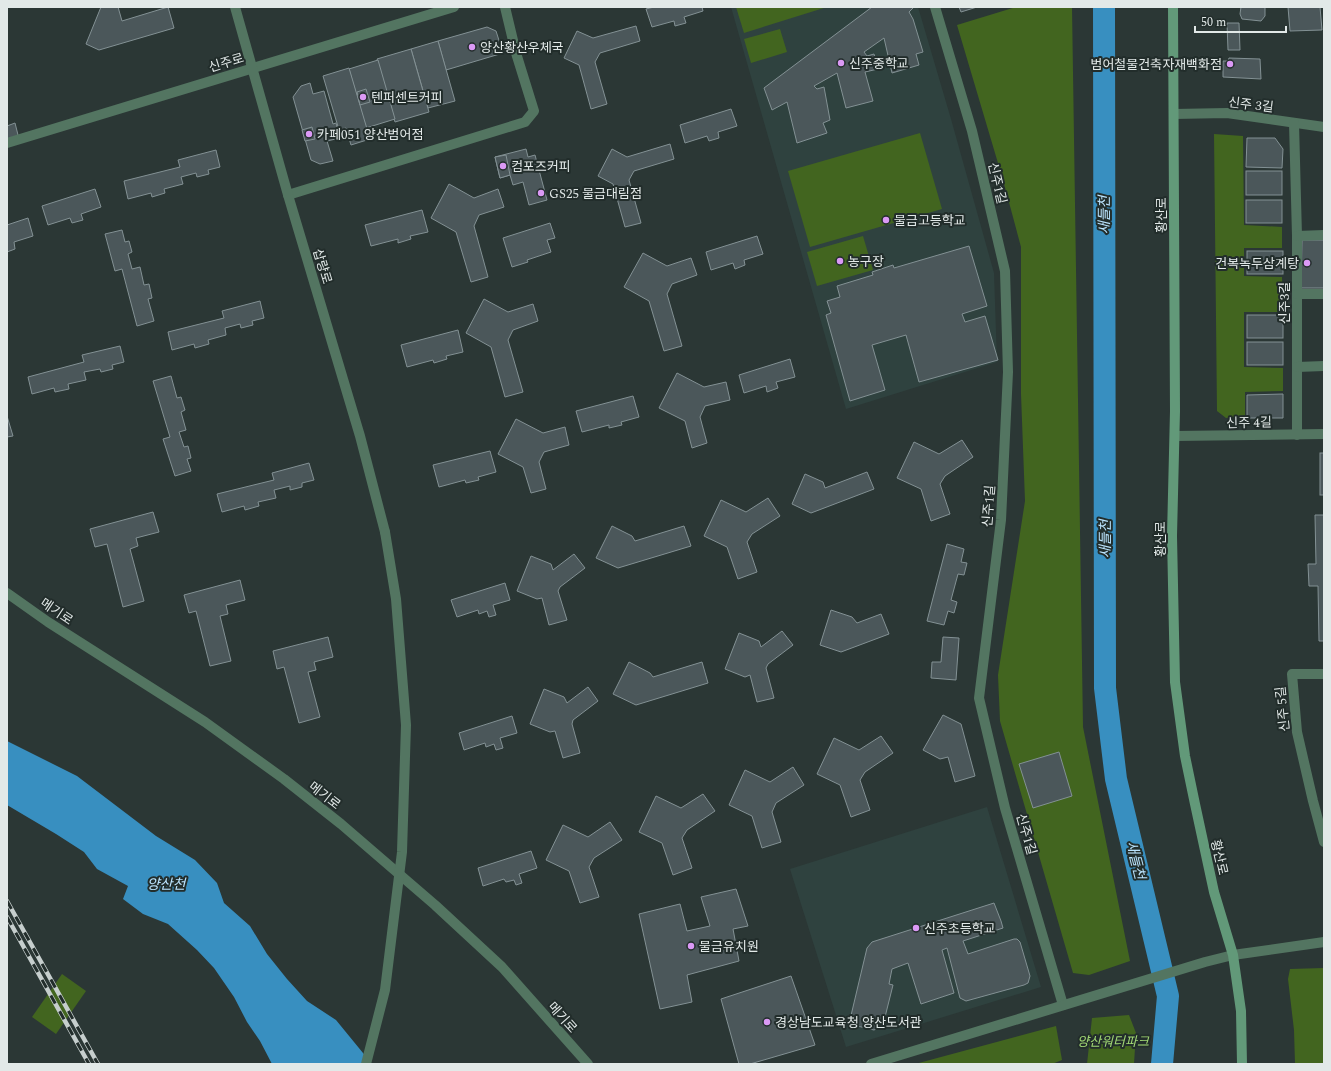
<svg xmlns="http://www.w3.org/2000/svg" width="1331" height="1071" font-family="Spectral,'Noto Sans KR',serif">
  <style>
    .built { fill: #2f423f }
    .green { fill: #42651f }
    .water { fill: #388fc0 }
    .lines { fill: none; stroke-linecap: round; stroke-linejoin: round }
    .river { stroke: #388fc0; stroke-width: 22 }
    .building { fill: #4b575a; stroke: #839194 }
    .minor { stroke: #537561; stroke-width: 10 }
    .tertiary { stroke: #537561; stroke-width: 10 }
    .secondary { stroke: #629979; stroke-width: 10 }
    .rail-casing { stroke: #c6cecd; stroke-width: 4.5 }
    .rail { stroke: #222d2b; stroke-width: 3; stroke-dasharray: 9; stroke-linecap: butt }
    .tertiary-bridge { stroke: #537561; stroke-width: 10 }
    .poi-dot { fill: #db99f5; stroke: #222d2b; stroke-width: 1.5 }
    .labels { text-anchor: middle; stroke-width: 4; stroke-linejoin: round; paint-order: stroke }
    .poi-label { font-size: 13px; fill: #e2e9e8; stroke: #222d2b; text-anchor: start }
    .street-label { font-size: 13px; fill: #e2e9e8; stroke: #222d2b }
    .park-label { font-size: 13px; font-style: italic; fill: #a1d774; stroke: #222d2b }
    .water-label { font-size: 14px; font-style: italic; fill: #bbe4fe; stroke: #222d2b }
  </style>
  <rect width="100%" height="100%" fill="#2b3735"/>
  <g class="built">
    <path d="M731,7H918L951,119L994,273L997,362L846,409Z"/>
    <path d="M987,807L1041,987L846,1047L790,869Z"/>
  </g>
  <g class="green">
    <path d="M736,7H827L744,33Z"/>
    <path d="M1016,7H1072L1083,727L1130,961L1089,975L1073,973L1000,721L998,675L1025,501L1021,394V247L1003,180L957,25Z"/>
    <path d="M780,29L787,52L751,63L744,39Z"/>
    <path d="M920,133L942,209L810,247L788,171Z"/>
    <path d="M1214,134L1243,136L1244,225L1282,227V248H1244V276L1282,277L1283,312H1244V367L1283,368V391L1245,392V416L1226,418L1217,411Z"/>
    <path d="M863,236L873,270L817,286L807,252Z"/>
    <path d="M1324,968V1064H1295L1294,1030L1288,979L1290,969Z"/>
    <path d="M62,974L86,991L56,1034L32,1017Z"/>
    <path d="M1129,1015L1136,1033L1134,1064H1087L1092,1018Z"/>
    <path d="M1056,1026L1062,1060L1052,1064H915Z"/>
  </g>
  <path class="water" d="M7,741L77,776L156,836L195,860L217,883L224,903L250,926L267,954L287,979L307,1001L336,1020L372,1064H272L260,1041L247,1022L234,997L214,968L197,950L168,924L143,914L123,899L128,886L97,869L84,852L56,834L7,805Z"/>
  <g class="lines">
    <path class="river" d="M1104,7L1105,688L1116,779L1168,996L1162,1064"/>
  </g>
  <g class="building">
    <path d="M101,7H118L122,21L168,7L174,28L99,50L86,44Z"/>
    <path d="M654,7H702L703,11L684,17L686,23L675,26L674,21L652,27L646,9Z"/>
    <path d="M872,7H914L909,12L913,19L923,52L916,54L919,65L892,73L884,38L864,52L867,56L874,54L878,69L865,72L873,101L846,108L837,73L814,86L817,89L824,87L830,120L823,123L827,133L797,143L787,102L772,110L764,88Z"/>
    <path d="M959,7H977L961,12Z"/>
    <path d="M1241,7H1265V16L1261,21L1242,19L1240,14Z"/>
    <path d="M1288,7H1320L1322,30L1290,31Z"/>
    <path d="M1227,23H1239L1240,50H1228Z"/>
    <path d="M636,26L640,41L600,53L595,62L607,104L591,109L579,65L564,58L577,31L593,38Z"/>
    <path d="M487,27L496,31L503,53L446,70L438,41Z"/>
    <path d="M438,41L455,101L428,108L411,49Z"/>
    <path d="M411,49L429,112L395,122L377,59Z"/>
    <path d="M1229,58L1260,59L1261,79L1223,77V61H1228Z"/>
    <path d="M378,60L395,119L366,128L349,69Z"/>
    <path d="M349,68L370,139L351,145L346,128L339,130L323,76Z"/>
    <path d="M310,83L313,94L324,91L333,124L336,123L340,138L327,141L333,161L320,164L311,160L293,97L301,86Z"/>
    <path d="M366,89L370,102L360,105L357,92Z"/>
    <path d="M731,109L737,126L718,132L719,138L709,141L707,136L685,143L680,125Z"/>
    <path d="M15,123L19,139L7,142V126Z"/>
    <path d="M312,127L315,139L305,141L302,130Z"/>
    <path d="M1247,138H1275L1283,149L1282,168L1246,167Z"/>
    <path d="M670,144L674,159L634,171L629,180L641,223L625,227L613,184L598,176L612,149L627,157Z"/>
    <path d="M526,149L528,157L535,155L547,200L529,205L523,182L513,185L510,175L500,178L495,157Z"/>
    <path d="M216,150L220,167L208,170L209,174L197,177L196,173L181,177L183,184L164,189L165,193L152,197L151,193L128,199L124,181L180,167L178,160Z"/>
    <path d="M506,155L510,175L500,178L495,157Z"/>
    <rect x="1246" y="171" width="36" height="24"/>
    <path d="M449,184L474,198L498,189L504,207L479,215L474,226L488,277L471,282L456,232L431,218Z"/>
    <path d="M95,189L101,207L81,214L83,220L72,223L70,218L48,225L42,206Z"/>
    <rect x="1246" y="200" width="36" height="23"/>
    <path d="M422,210L428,232L410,236L411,239L398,243V239L371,246L365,225Z"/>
    <path d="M28,218L33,236L14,242L15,249L7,252V225Z"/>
    <path d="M550,223L555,238L547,240L551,252L527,260L528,262L512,267L503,238Z"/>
    <path d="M122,230L125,242L129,241L132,252L128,254L132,269L140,267L144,285L149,284L152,298L148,299L154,321L137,326L122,269L115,271L105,234Z"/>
    <path d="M757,236L763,254L744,260L745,265L735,269L733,263L711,270L706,252Z"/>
    <path d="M1302,240H1324V288H1301Z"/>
    <path d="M969,246L987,306L962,314L965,322L985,316L998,360L919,382L906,335L872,345L885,390L850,401L826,315L831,313L827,301L840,297L837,286L873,275L872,272L893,265L894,268Z"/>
    <rect x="1247" y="251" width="36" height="23"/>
    <path d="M643,253L667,266L691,258L697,275L672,284L667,294L682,346L664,351L649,301L624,287Z"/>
    <path d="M484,299L508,312L533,304L538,321L513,330L508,340L523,392L505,397L491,347L466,333Z"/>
    <path d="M260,301L264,318L252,321L253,325L241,328L240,324L225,328L226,335L208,340L209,344L195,348L194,344L172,350L168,332L224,318L222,311Z"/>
    <rect x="1247" y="315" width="36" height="23"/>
    <path d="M458,330L463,352L446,356L447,359L434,363L433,360L407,367L401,345Z"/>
    <rect x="1247" y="342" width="36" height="23"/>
    <path d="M120,346L124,362L112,365L113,369L101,372L100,369L84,372L86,380L68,384L69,389L55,392L54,388L32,394L28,377L84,362L82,355Z"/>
    <path d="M790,359L795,377L776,382L778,388L767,392L766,386L744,393L739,375Z"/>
    <path d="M677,373L704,387L726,382L730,400L705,406L700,417L707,443L692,448L685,421L659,408Z"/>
    <path d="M171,376L177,398L181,397L185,410L181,412L186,430L179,432L184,447L188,446L191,458L187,459L191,471L175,476L163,439L170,437L153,381Z"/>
    <path d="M1283,394V418H1247V395Z"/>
    <path d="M633,396L639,417L621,422L622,425L609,428V425L582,432L576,411Z"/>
    <path d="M7,416L13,436L7,437Z"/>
    <path d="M516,419L543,433L565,427L569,445L544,452L539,462L546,489L531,493L523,467L498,454Z"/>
    <path d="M962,440L973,457L945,476L940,484L950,514L931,521L921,489L897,478L914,442L939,454Z"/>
    <path d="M490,451L496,472L478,477L479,480L466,483L465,480L439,487L433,465Z"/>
    <rect x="1320" y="453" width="4" height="42"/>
    <path d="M309,463L314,480L302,483V487L290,490V486L274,490L276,498L258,502L259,506L245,510L244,506L222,512L217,494L274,480L272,473Z"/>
    <path d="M867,472L874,489L811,513L792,504L805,474L823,482L825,488Z"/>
    <path d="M768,498L780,516L752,534L747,542L757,572L738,579L727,547L704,536L721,500L746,512Z"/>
    <path d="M153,512L159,532L136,538L138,546L130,549L144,601L123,607L107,544L95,547L90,529Z"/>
    <path d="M1315,515H1324V641H1319L1318,586H1309L1308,564H1316Z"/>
    <path d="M612,526L632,536L635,541L684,526L691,546L618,568L596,558Z"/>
    <path d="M947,544L964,549L961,562L967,563L964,575L958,574L951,600L957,602L954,613L948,611L944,625L927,621Z"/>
    <path d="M574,554L585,568L560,587L558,591L567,620L549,625L542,598L537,599L517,591L531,556L551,564L553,570Z"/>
    <path d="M240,580L245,600L226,605L228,614L220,616L231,661L210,666L196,611L189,613L184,595Z"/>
    <path d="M505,583L510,600L493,605L496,615L489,617L487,611L479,614L478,610L457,617L451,600Z"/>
    <path d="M831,610L852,617L857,623L881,614L889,634L841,652L820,645Z"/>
    <path d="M782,631L793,645L768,664L766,668L774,698L757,702L750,675L745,677L725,669L739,633L759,641L761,647Z"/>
    <path d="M328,637L333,657L314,662L316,670L308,672L320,717L299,723L284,667L277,669L273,651Z"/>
    <path d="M943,637L959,638L956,680L931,678L932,662H941Z"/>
    <path d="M629,662L650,673L653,677L702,662L708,683L636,705L613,694Z"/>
    <path d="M588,687L598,701L573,720L572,724L580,753L563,758L555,731L550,732L530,724L544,689L564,697L567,703Z"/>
    <path d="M943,715L961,724L975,776L955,782L948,757L940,759L923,750Z"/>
    <path d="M512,716L517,733L500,738L503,748L496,750L494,744L486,747L485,743L464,750L459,733Z"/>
    <path d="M881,736L893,753L865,772L860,780L870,810L851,817L840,785L817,774L834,738L859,750Z"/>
    <path d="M1059,752L1072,796L1033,808L1019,764Z"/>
    <path d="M793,767L804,785L776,803L772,812L781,842L762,848L752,816L729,805L745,770L770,782Z"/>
    <path d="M703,794L715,811L687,830L682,838L692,868L673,875L662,843L639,832L656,796L681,808Z"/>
    <path d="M610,822L622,840L594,858L589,867L599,897L580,903L569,871L546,860L563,825L588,837Z"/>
    <path d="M531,851L537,868L519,874L522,883L516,885L514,880L506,882L504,879L483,886L478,868Z"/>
    <path d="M736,889L748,926L733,929L739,961L687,975L692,1002L660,1009L639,914L680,904L687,931L710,926L701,897Z"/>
    <path d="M994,903L1001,921L1003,928L963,941L968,954L1014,939H1017L1020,942L1030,976L1028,983L1024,985L966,1001L960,998L947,948L942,950L954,993L921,1004L908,963L892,969L889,984L893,985L885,1017H881L878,1028L874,1030L849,1024L867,948L872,942Z"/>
    <path d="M791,976L815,1045L750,1064H739L721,999Z"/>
  </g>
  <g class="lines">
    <g class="minor">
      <path d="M935,7L972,131L1005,271L1008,372L1001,520L979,698L1005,808L1063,1005"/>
      <path d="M1174,114L1227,113L1324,127"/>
      <path d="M1294,123L1297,236V435"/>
      <path d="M7,143L454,7"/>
      <path d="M288,195L525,122L534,111L516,53L505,7"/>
      <path d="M1297,236L1324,235"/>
      <path d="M1297,294H1324"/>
      <path d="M1297,367L1324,366"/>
      <path d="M1175,436L1324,434"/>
      <path d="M1324,674H1292L1297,732L1313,801L1324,842"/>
      <path d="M871,1064L1205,962L1233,955L1324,942"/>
    </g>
    <g class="tertiary">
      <path d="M235,7L288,195L360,436L385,532"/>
      <path d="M7,593L48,622L205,722L284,779L341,824L435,905L502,967L588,1064"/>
    </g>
    <path class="secondary" d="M1173,7L1175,411L1172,536L1175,682L1185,756L1195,804L1214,892L1233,955L1241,1011L1242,1064"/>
    <defs>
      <g id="rail">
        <path d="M7,901L98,1064"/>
        <path d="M7,917L89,1064"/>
      </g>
    </defs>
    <use href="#rail" class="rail-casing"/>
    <use href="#rail" class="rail"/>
    <path class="tertiary-bridge" d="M366,1064L385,990L402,852L406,725L396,599L385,532"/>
  </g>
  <g class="poi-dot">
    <circle cx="472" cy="47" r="4"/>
    <circle cx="841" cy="63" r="4"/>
    <circle cx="1230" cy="64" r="4"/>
    <circle cx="363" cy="97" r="4"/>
    <circle cx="309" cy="134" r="4"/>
    <circle cx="503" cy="166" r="4"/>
    <circle cx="541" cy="193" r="4"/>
    <circle cx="886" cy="220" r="4"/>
    <circle cx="840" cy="261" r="4"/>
    <circle cx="1307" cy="263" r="4"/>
    <circle cx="916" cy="928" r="4"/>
    <circle cx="691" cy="946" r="4"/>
    <circle cx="767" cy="1022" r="4"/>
  </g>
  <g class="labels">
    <g class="poi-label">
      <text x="480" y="52">양산황산우체국</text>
      <text x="849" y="68">신주중학교</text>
      <text x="1222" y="69" text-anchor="end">범어철물건축자재백화점</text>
      <text x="371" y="102">텐퍼센트커피</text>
      <text x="317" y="139">카페051 양산범어점</text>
      <text x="511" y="171">컴포즈커피</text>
      <text x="549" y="198">GS25 물금대림점</text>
      <text x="894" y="225">물금고등학교</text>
      <text x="848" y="266">농구장</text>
      <text x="1299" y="268" text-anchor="end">건복녹두삼계탕</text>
      <text x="924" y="933">신주초등학교</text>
      <text x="699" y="951">물금유치원</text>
      <text x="775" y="1027">경상남도교육청 양산도서관</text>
    </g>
    <g class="street-label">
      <text transform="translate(226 62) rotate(-17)" y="5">신주로</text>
      <text transform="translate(1251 104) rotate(7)" y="5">신주 3길</text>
      <text transform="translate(998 183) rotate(77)" y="5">신주1길</text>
      <text transform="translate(1161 215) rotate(-90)" y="5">황산로</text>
      <text transform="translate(323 266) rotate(73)" y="5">삽량로</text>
      <text transform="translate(1284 303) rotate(-90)" y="5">신주3길</text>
      <text transform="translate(1249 422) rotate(-1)" y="5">신주 4길</text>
      <text transform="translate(988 506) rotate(-86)" y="5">신주1길</text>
      <text transform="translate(1160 539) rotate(-90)" y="5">황산로</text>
      <text transform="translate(57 611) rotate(34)" y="5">메기로</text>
      <text transform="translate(1282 709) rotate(-96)" y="5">신주 5길</text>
      <text transform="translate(325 795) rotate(38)" y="5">메기로</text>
      <text transform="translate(1027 834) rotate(74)" y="5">신주1길</text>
      <text transform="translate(1220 857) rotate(77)" y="5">황산로</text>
      <text transform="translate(563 1017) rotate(48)" y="5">메기로</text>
    </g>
    <g class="park-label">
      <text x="1113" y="1046">양산워터파크</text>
    </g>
    <g class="water-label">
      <text transform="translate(1104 215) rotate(-90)" y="5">새들천</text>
      <text transform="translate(1105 539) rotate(-90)" y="5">새들천</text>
      <text transform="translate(1136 860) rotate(76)" y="5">새들천</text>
      <text x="166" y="889">양산천</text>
    </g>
  </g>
  <rect width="1331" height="1071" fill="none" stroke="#e2e9e8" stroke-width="16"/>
  <path d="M1195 26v6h91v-6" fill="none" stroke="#e2e9e8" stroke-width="2"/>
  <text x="1201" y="26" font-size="12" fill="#e2e9e8" stroke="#222d2b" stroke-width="3" paint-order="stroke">50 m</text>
</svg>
